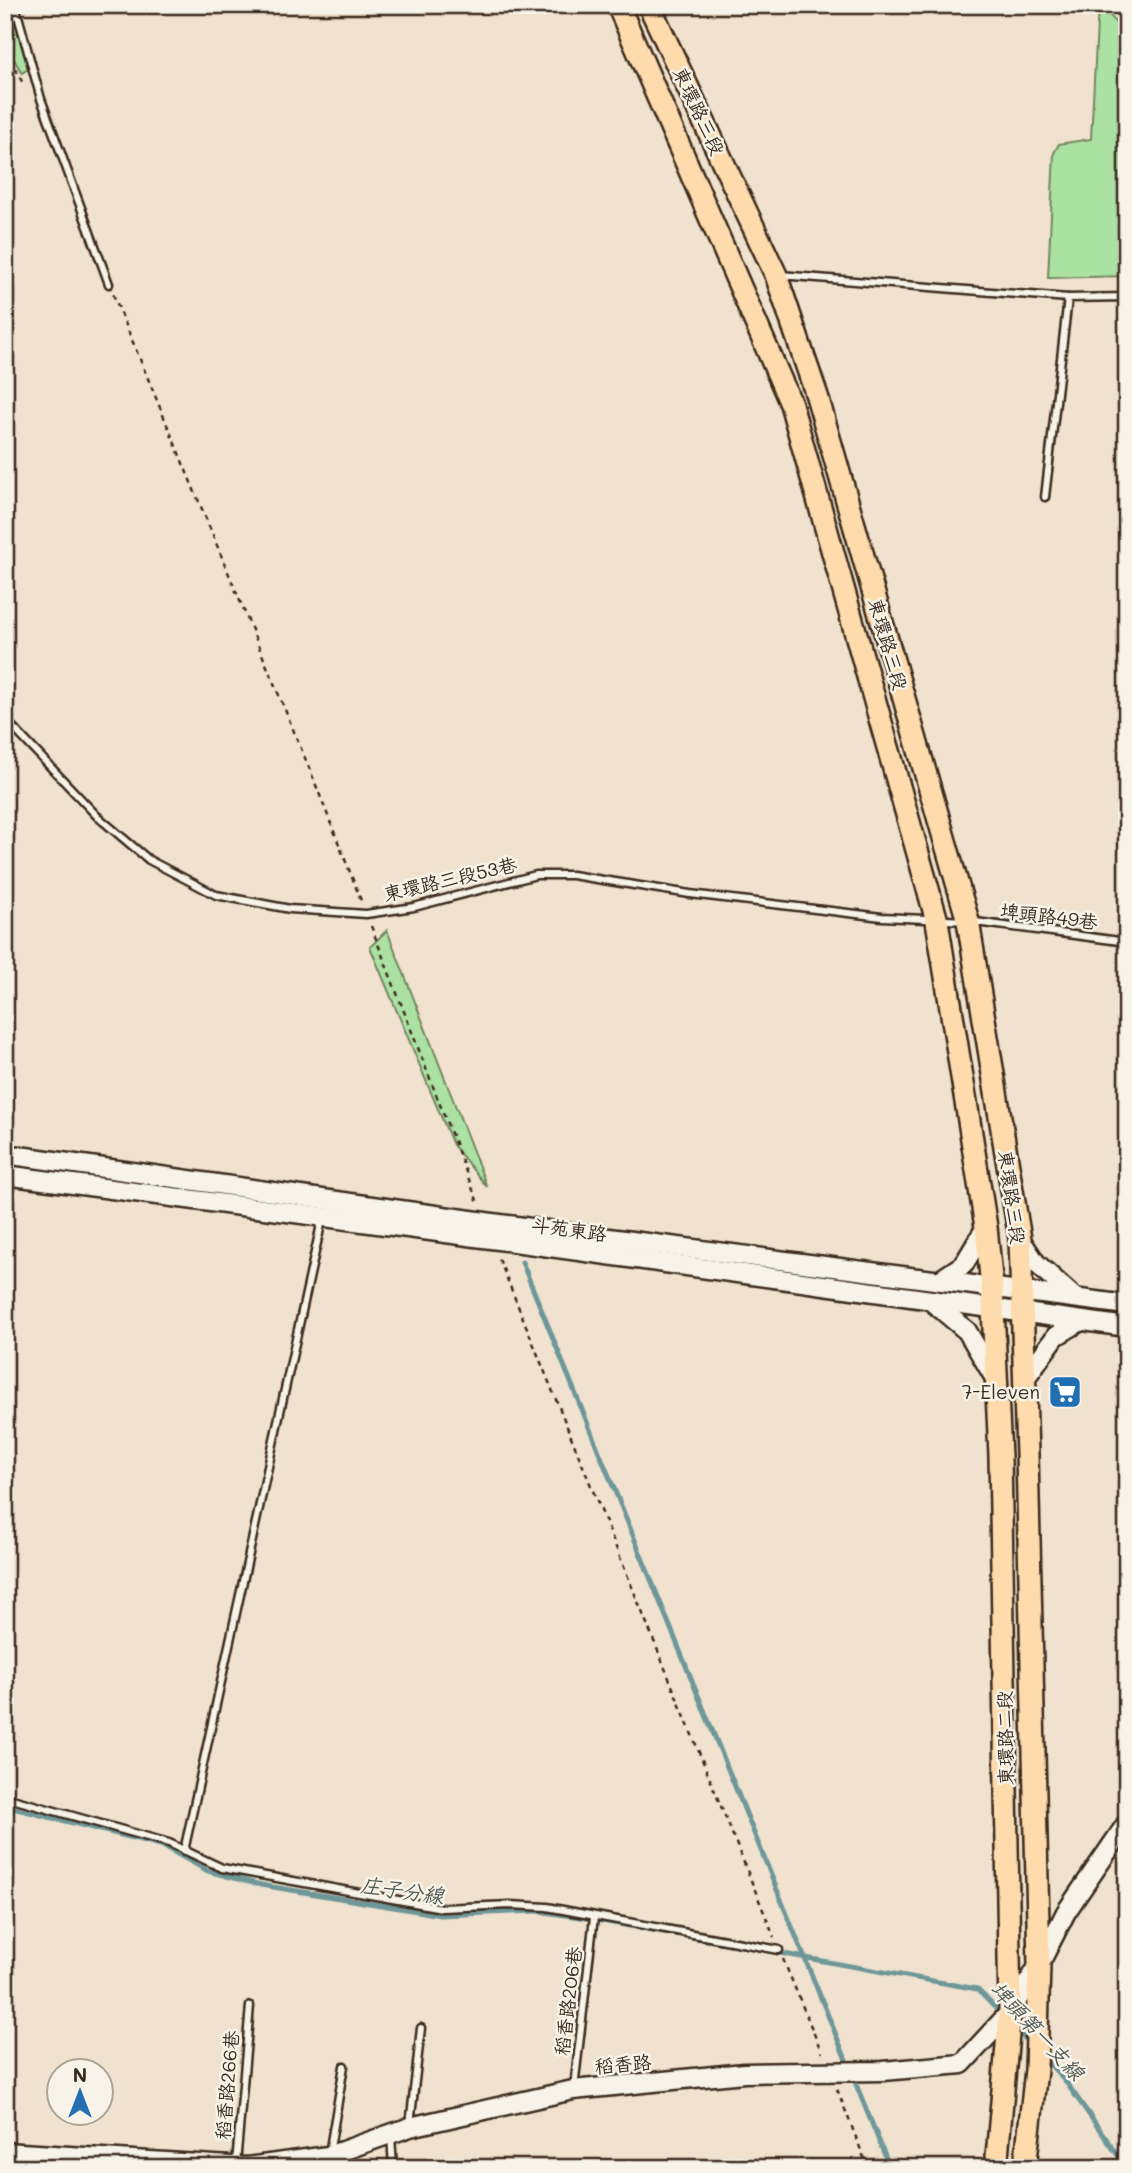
<svg xmlns="http://www.w3.org/2000/svg" width="1132" height="2173" font-family="Mali,'LXGW WenKai TC',sans-serif">
  <style>
    .green { fill: #abe1a3; stroke: #738660; stroke-width: 2 }
    .lines { fill: none; stroke-linecap: round; stroke-linejoin: round }
    .stream { stroke: #6e9799; stroke-width: 5 }
    .lane-casing { stroke: #3b2a1e; stroke-width: 11 }
    .secondary-casing { stroke: #3b2a1e; stroke-width: 23 }
    .primary-casing { stroke: #3b2a1e; stroke-width: 26 }
    .path { stroke: #3b2a1e; stroke-width: 2.5; stroke-dasharray: 5 5; stroke-linecap: butt }
    .lane { stroke: #f7f3e8; stroke-width: 6 }
    .secondary { stroke: #f7f3e8; stroke-width: 18 }
    .primary { stroke: #fedbac; stroke-width: 21 }
    .labels { text-anchor: middle; stroke-width: 5; stroke-linejoin: round; paint-order: stroke }
    .street-label { font-size: 19px; fill: #3b2a1e; stroke: #f7f3e8 }
    .poi-label { font-size: 19px; fill: #3b2a1e; stroke: #f7f3e8; text-anchor: end }
    .water-label { font-size: 21px; font-style: italic; fill: #505851; stroke: #f7f3e8 }
  </style>
  <rect width="100%" height="100%" fill="#f0e2ce"/>
  <filter id="ink" filterUnits="userSpaceOnUse"><feTurbulence type="fractalNoise" baseFrequency=".0143" numOctaves="2"/><feDisplacementMap in="SourceGraphic" scale="14" xChannelSelector="R" yChannelSelector="G"/><feConvolveMatrix kernelMatrix="1 2 1 2 8 2 1 2 1" color-interpolation-filters="sRGB"/></filter>
  <g filter="url(#ink)">
    <g class="green">
      <path d="M5,5H10L28,69L22,73L5,44Z"/>
      <path d="M1098,5H1103L1127,40V276L1048,278L1054,153L1059,144L1091,139Z"/>
      <path d="M387,930L487,1187L453,1145L370,947Z"/>
    </g>
    <g class="lines">
      <g class="stream">
        <path d="M522,1262L890,2168"/>
        <path d="M5,1806L161,1845L208,1871L261,1885L441,1915L537,1911L580,1917L977,1989L1003,2016"/>
        <path d="M1015,2029L1030,2044"/>
        <path d="M1042,2056L1063,2078L1127,2168"/>
      </g>
      <defs>
        <g id="lane">
          <path d="M15,5L41,99L109,284"/>
          <path d="M780,275L1068,298L1127,297"/>
          <path d="M1045,497L1068,298"/>
          <path d="M5,719L97,816L149,860L216,895L290,909L366,914L414,907L536,875H572L690,894L882,917L968,921L1127,942"/>
          <path d="M5,1797L169,1843L222,1868L442,1908L510,1905L547,1907L779,1950"/>
          <path d="M184,1851L322,1220"/>
          <path d="M574,2088L594,1917"/>
          <path d="M410,2125L421,2028"/>
          <path d="M391,2135L393,2168"/>
          <path d="M329,2154L344,2066"/>
          <path d="M236,2164L250,2006"/>
        </g>
        <g id="secondary">
          <path d="M5,1154L485,1222L1127,1305"/>
          <path d="M5,1175L491,1239L1127,1327"/>
          <path d="M1020,1239L1036,1263L1075,1298"/>
          <path d="M940,1280L964,1264L986,1227"/>
          <path d="M930,1300L967,1331L997,1382"/>
          <path d="M1024,1380L1056,1336L1081,1321"/>
          <path d="M5,2152L247,2167L328,2156L410,2127L573,2090L744,2073L883,2071L962,2064L1010,2012L1039,1965L1066,1912L1127,1823"/>
        </g>
        <g id="primary">
          <path d="M618,5L791,404L937,921L986,1227L992,1287L1000,1456L1010,2012L996,2168"/>
          <path d="M649,5L776,275L817,396L968,921L1020,1239L1027,1454L1039,1965L1036,2070L1025,2168"/>
        </g>
      </defs>
      <use href="#lane" class="lane-casing"/>
      <use href="#secondary" class="secondary-casing"/>
      <use href="#primary" class="primary-casing"/>
      <g class="path">
        <path d="M5,51L24,85"/>
        <path d="M113,294L312,775L362,903"/>
        <path d="M371,926L478,1203"/>
        <path d="M499,1259L774,1937"/>
        <path d="M783,1959L822,2053"/>
        <path d="M837,2089L868,2168"/>
      </g>
      <use href="#lane" class="lane"/>
      <use href="#secondary" class="secondary"/>
      <use href="#primary" class="primary"/>
    </g>
  </g>
  <defs>
    <symbol id="supermarket-square" viewBox="-11 -11 22 22"><rect x="-9" y="-9" width="18" height="18" rx="4" fill="#1f6fb2" stroke="#f7f3e8"/><path d="M-6-5.5h2.5l.6 2H6L4.5 2H-2.5L-4.4-4H-6ZM-1.5 3.2a1.3 1.3 0 1 0 .1 0ZM3 3.2a1.3 1.3 0 1 0 .1 0Z" fill="#fff"/></symbol>
  </defs>
  <g fill-rule="evenodd">
    <use href="#supermarket-square" x="1046" y="1373" width="38" height="38"/>
  </g>
  <g class="labels">
    <g class="street-label">
      <text transform="translate(699 111) rotate(65)" y="7">東環路三段</text>
      <text transform="translate(888 644) rotate(74)" y="7">東環路三段</text>
      <text transform="translate(450 879) rotate(-13)" y="7">東環路三段53巷</text>
      <text transform="translate(1049 916) rotate(7)" y="7">埤頭路49巷</text>
      <text transform="translate(1012 1197) rotate(82)" y="7">東環路三段</text>
      <text transform="translate(569 1229) rotate(8)" y="7">斗苑東路</text>
      <text transform="translate(1005 1738) rotate(-91)" y="7">東環路二段</text>
      <text transform="translate(568 2001) rotate(-83)" y="7">稻香路206巷</text>
      <text transform="translate(623 2064) rotate(-5)" y="7">稻香路</text>
      <text transform="translate(227 2085) rotate(-85)" y="7">稻香路266巷</text>
    </g>
    <g class="poi-label">
      <text x="1040" y="1399">7-Eleven</text>
    </g>
    <g class="water-label">
      <text transform="translate(402 1891) rotate(8)" y="7">庄子分線</text>
      <text transform="translate(1037 2031) rotate(47)" y="7">埤頭第一支線</text>
    </g>
  </g>
  <rect width="1132" height="2173" fill="none" stroke="#f7f3e8" stroke-width="28"/>
  <rect x="14" y="14" width="1104" height="2145" fill="none" stroke="#3b2a1e" stroke-width="2.5" filter="url(#ink)"/>
  <g transform="translate(80 2092)"><circle r="33" fill="#f7f3e8" stroke="#aca397" stroke-width="2"/>
  <path d="M0-5L12 26L0 18L-12 26Z" fill="#1f6fb2"/>
  <text y="-10" font-size="19" font-weight="bold" text-anchor="middle" fill="#3b2a1e">N</text>
  </g>
</svg>
